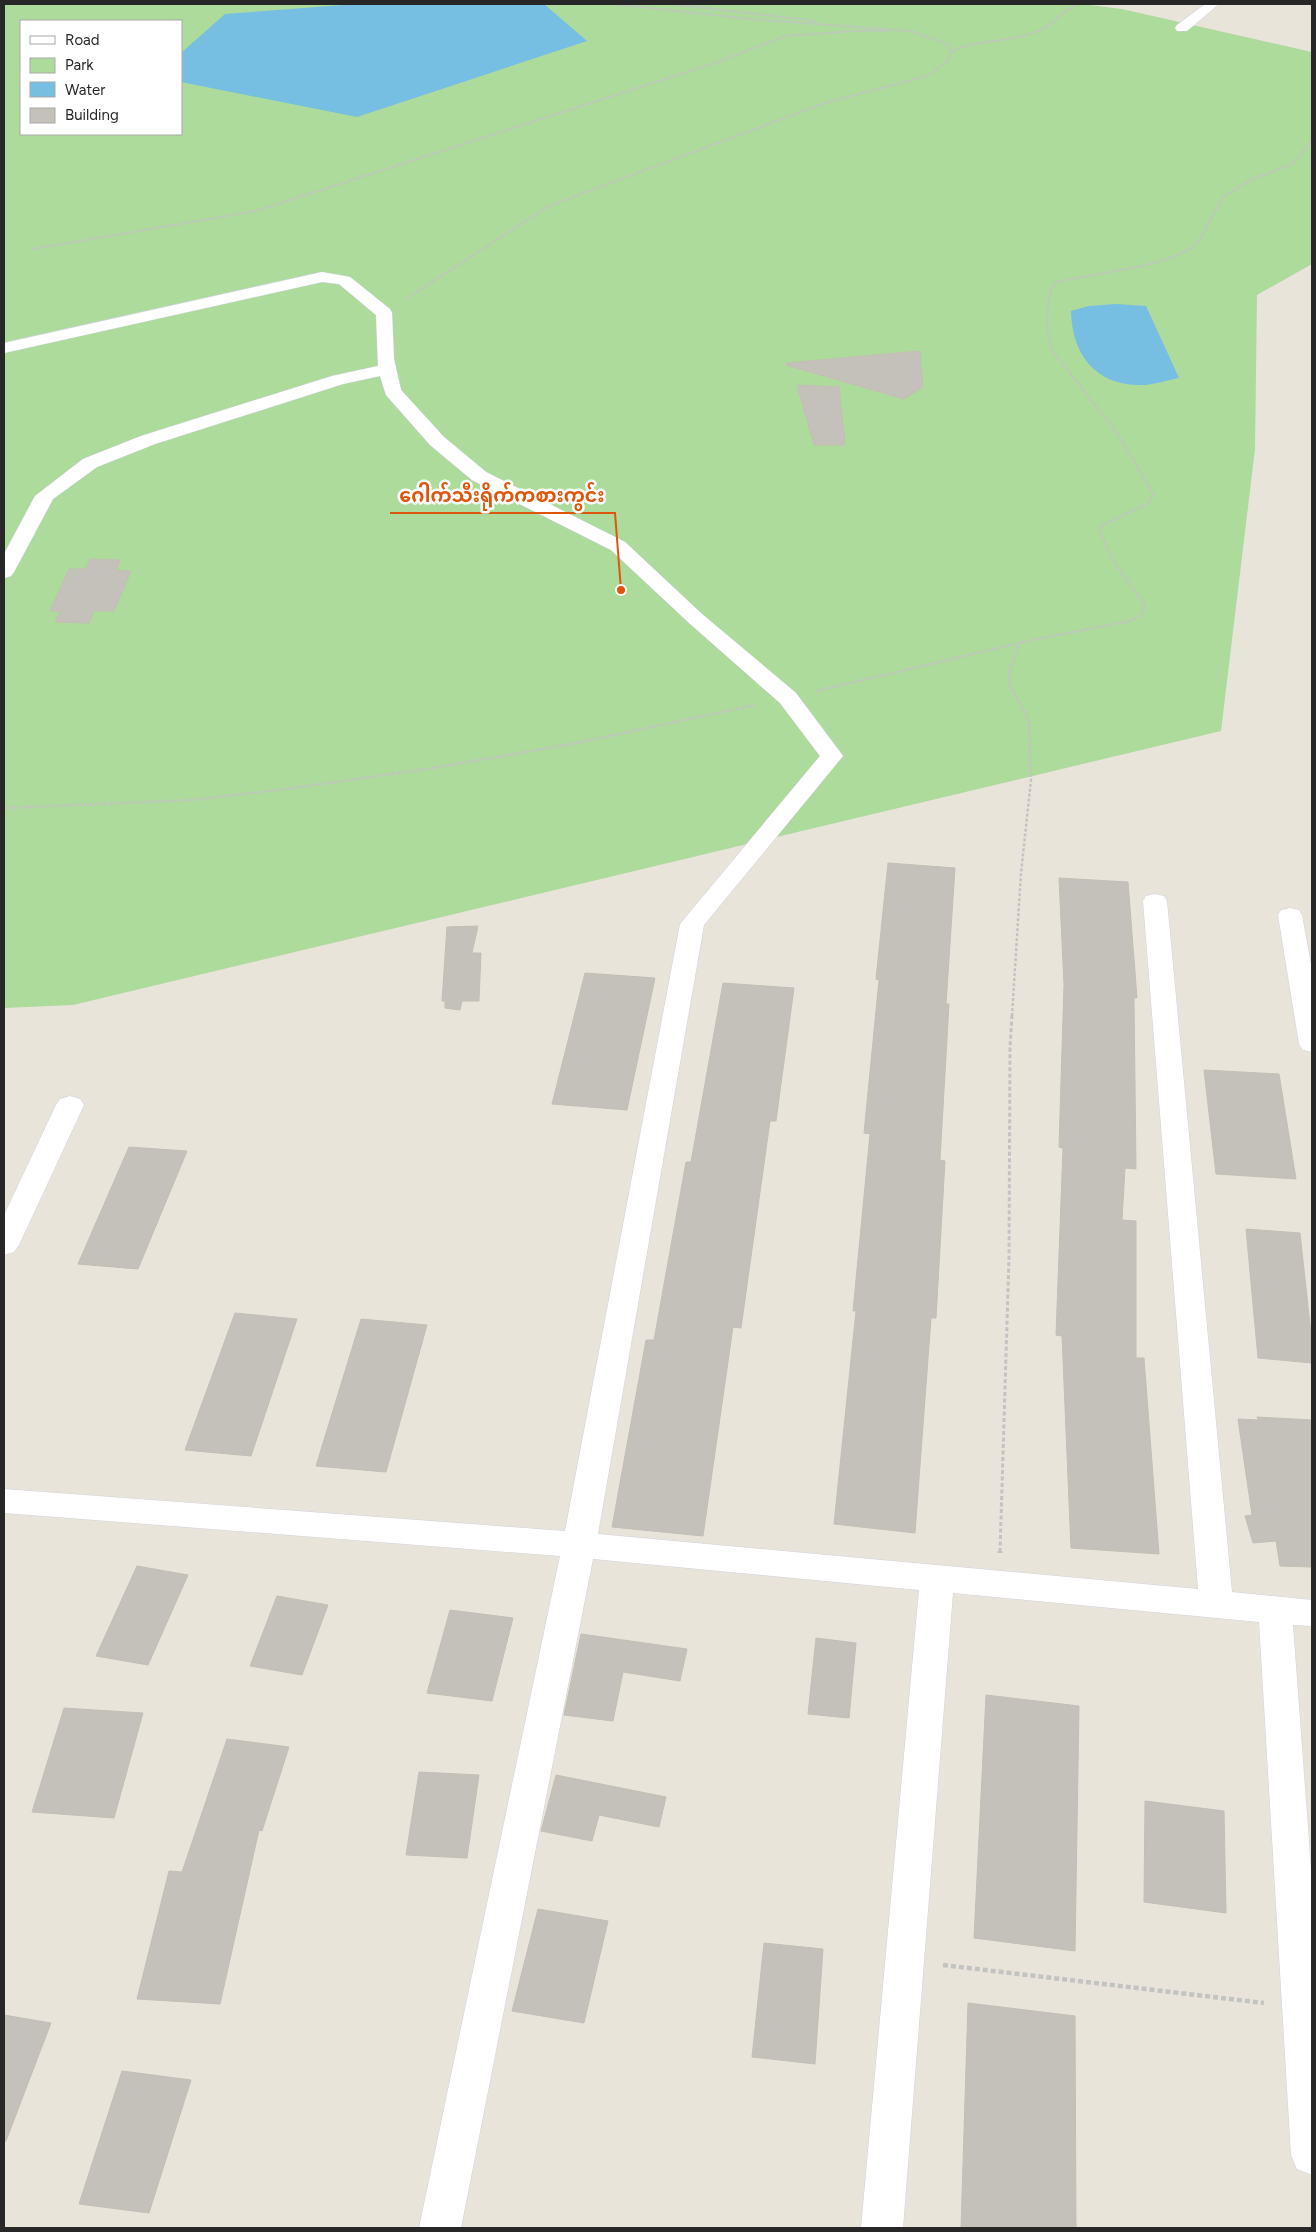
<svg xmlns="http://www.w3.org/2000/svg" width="1316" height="2232" font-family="Figtree,'Noto Sans Myanmar',sans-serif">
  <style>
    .green { fill: #acdb9b; fill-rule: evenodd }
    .water { fill: #76bee2 }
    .building { fill: #c4c0ba; stroke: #c4bfb4 }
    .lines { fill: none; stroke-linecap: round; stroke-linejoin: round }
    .minor-casing { stroke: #d0d2df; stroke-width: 1 }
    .path-far3 { stroke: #c3c3c3; stroke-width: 2; stroke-dasharray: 2 1; stroke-linecap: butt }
    .path-far2 { stroke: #c3c3c3; stroke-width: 2.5; stroke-dasharray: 3 2; stroke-linecap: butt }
    .path-far1 { stroke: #c3c3c3; stroke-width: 3; stroke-dasharray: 4 2.5; stroke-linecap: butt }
    .path { stroke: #c3c3c3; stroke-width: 4.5; stroke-dasharray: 5 3; stroke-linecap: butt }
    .minor { fill: #fff; fill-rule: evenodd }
    .leader { fill: none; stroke: #de560d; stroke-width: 2 }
    .callout-dot { fill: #de560d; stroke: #fff; stroke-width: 2 }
    .callout-label { font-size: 19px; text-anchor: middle; font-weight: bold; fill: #de560d; stroke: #fff; stroke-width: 5; stroke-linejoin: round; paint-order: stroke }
  </style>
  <rect width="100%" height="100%" fill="#e9e4da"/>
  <path class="green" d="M4,4H1082L1122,9L1312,52V264L1257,295L1255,449L1221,731L73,1005L4,1008ZM21,21H181V134H21Z"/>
  <g class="water">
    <path d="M357,4H544L587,41L357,117L181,82V53L225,14Z"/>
    <path d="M1116,304L1146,306L1179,378C1168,380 1156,384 1145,385C1097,387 1072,356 1071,311L1089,306Z"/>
  </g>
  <g class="building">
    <path d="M920,351L923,387L904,399L786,365V363Z"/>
    <path d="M797,385L839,387L845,445H814Z"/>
    <path d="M90,559L120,560L116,570L131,571L114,611H94L89,623L55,622L60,611H50L69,569H85Z"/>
    <path d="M888,863L955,868L946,1004H949L940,1160L945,1161L936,1318H931L915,1533L834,1524L856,1311H853L870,1134L864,1133L879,980L876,979Z"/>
    <path d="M1059,878L1128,882L1137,998H1134L1136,1169L1125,1168L1122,1220L1136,1221V1358H1144L1159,1554L1071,1548L1062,1336L1056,1335L1063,1148L1059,1147L1064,985Z"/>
    <path d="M478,926L472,953H481L479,1001H462L460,1010L445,1008V1001H442L447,927Z"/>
    <path d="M585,973L655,978L627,1110L552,1104Z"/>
    <path d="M723,983L794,988L776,1121H770L741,1328L733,1327L703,1536L612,1527L646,1340H654L686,1162H691Z"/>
    <path d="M1204,1070L1279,1074L1296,1179L1216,1174Z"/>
    <path d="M129,1147L187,1151L138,1269L78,1264Z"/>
    <path d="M1246,1229L1300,1233L1312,1343V1363L1258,1358Z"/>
    <path d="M235,1313L297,1319L251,1456L185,1450Z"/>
    <path d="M361,1319L427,1325L386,1472L316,1466Z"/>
    <path d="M1257,1417L1312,1420V1567L1280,1566L1276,1541L1253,1543L1245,1516L1252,1515L1238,1419L1258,1420Z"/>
    <path d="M137,1566L188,1575L148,1665L96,1656Z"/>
    <path d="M277,1596L328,1605L302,1675L250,1666Z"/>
    <path d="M450,1610L513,1618L492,1701L427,1693Z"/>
    <path d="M581,1634L687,1649L680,1681L623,1672L613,1721L564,1715Z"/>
    <path d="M816,1638L856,1643L849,1718L808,1714Z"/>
    <path d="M986,1695L1079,1706L1075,1951L974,1938Z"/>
    <path d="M64,1708L143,1713L114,1818L32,1812Z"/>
    <path d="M227,1739L289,1747L262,1831L259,1830L220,2004L137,1999L169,1871L182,1872Z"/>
    <path d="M419,1772L479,1775L467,1858L406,1855Z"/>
    <path d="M556,1775L666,1797L659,1827L599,1815L592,1841L541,1831Z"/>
    <path d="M1145,1801L1224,1811L1226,1913L1144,1902Z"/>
    <path d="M538,1909L608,1921L584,2023L512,2011Z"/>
    <path d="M764,1943L823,1949L815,2064L752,2057Z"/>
    <path d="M968,2003L1075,2016L1076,2228H961Z"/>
    <path d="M4,2015L51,2023L6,2141H4Z"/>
    <path d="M122,2071L191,2080L149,2213L79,2204Z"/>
  </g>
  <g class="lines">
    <defs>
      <g id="minor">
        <path d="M1205,4H1219L1187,31H1177L1175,28L1177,25Z"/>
        <path d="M322,272L350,277L390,309L392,313L394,359L401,390L444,437L486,472L625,542L702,614L796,693L843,756L704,925L598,1534L1198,1589L1143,901L1146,896L1155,894L1164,896L1167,901L1232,1592L1312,1600V1626L1293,1625L1312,1882V2175L1297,2169L1291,2155L1259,1622L953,1593L903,2228H861L919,1590L593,1559L461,2228H419L560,1556L4,1513V1489L565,1531L680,924L820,756L780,703L688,622L611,550L472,480L430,445L386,395L380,376L343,384L155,444L97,467L53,499L14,572L11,576L4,578V554L35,496L83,459L141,436L332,376L378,366L376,315L339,284L322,282L4,353V343Z"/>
        <path d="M1290,908L1299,910L1302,915L1312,970V1052L1303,1050L1299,1044L1278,915L1281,910Z"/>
        <path d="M70,1096L80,1099L84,1105L19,1245L14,1252L4,1255V1215L56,1105L60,1099Z"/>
      </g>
    </defs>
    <use href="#minor" class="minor-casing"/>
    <g class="path-far3">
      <path d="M672,4L816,21"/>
      <path d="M951,52C980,38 1010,43 1038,31C1053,26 1062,11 1077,5"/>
      <path d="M32,249L256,211L712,64L786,36L854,31H888"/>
      <path d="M406,299L549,206L825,103L927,76L947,62L951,52L948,44L911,31L750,19L612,4"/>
      <path d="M1137,594L1111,557L1099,527L1147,504L1154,495L1118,434L1052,350L1047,329L1048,306L1051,289L1057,282L1147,265L1173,257L1192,248L1203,235L1223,197L1251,180L1292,164L1312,140"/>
    </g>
    <g class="path-far2">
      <path d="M817,691L1032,640L1130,621L1142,615L1146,605L1136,593"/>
      <path d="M4,808L192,800L286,789L427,769L572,744L755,705"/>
      <path d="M1012,1016L1021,873L1031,780L1029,720L1011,687L1009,674L1020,643"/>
    </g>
    <path class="path-far1" d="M1000,1552L1009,1258L1010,1048L1012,1015"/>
    <g class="path">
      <path d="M1000,1553V1551"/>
      <path d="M943,1965L1264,2003"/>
    </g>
    <use href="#minor" class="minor"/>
  </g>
  <path class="leader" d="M621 590L615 513H390"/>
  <circle class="callout-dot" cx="621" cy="590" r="5"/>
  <g class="callout-label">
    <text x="502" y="502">ဂေါက်သီးရိုက်ကစားကွင်း</text>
  </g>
  <rect width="1316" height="2232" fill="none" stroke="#272727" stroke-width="10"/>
  <rect x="20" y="20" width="162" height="115" fill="#ffffff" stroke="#a9a9a9"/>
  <rect x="30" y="36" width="25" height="8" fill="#ffffff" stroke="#a9a9a9"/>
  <text x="65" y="45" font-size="15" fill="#272727">Road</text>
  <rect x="30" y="58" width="25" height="15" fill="#acdb9b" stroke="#a9a9a9"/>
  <text x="65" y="70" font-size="15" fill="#272727">Park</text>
  <rect x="30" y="82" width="25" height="15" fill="#76bee2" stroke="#a9a9a9"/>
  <text x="65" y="95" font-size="15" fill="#272727">Water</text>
  <rect x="30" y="108" width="25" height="15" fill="#c4c0ba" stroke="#a9a9a9"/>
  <text x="65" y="120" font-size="15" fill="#272727">Building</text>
</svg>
